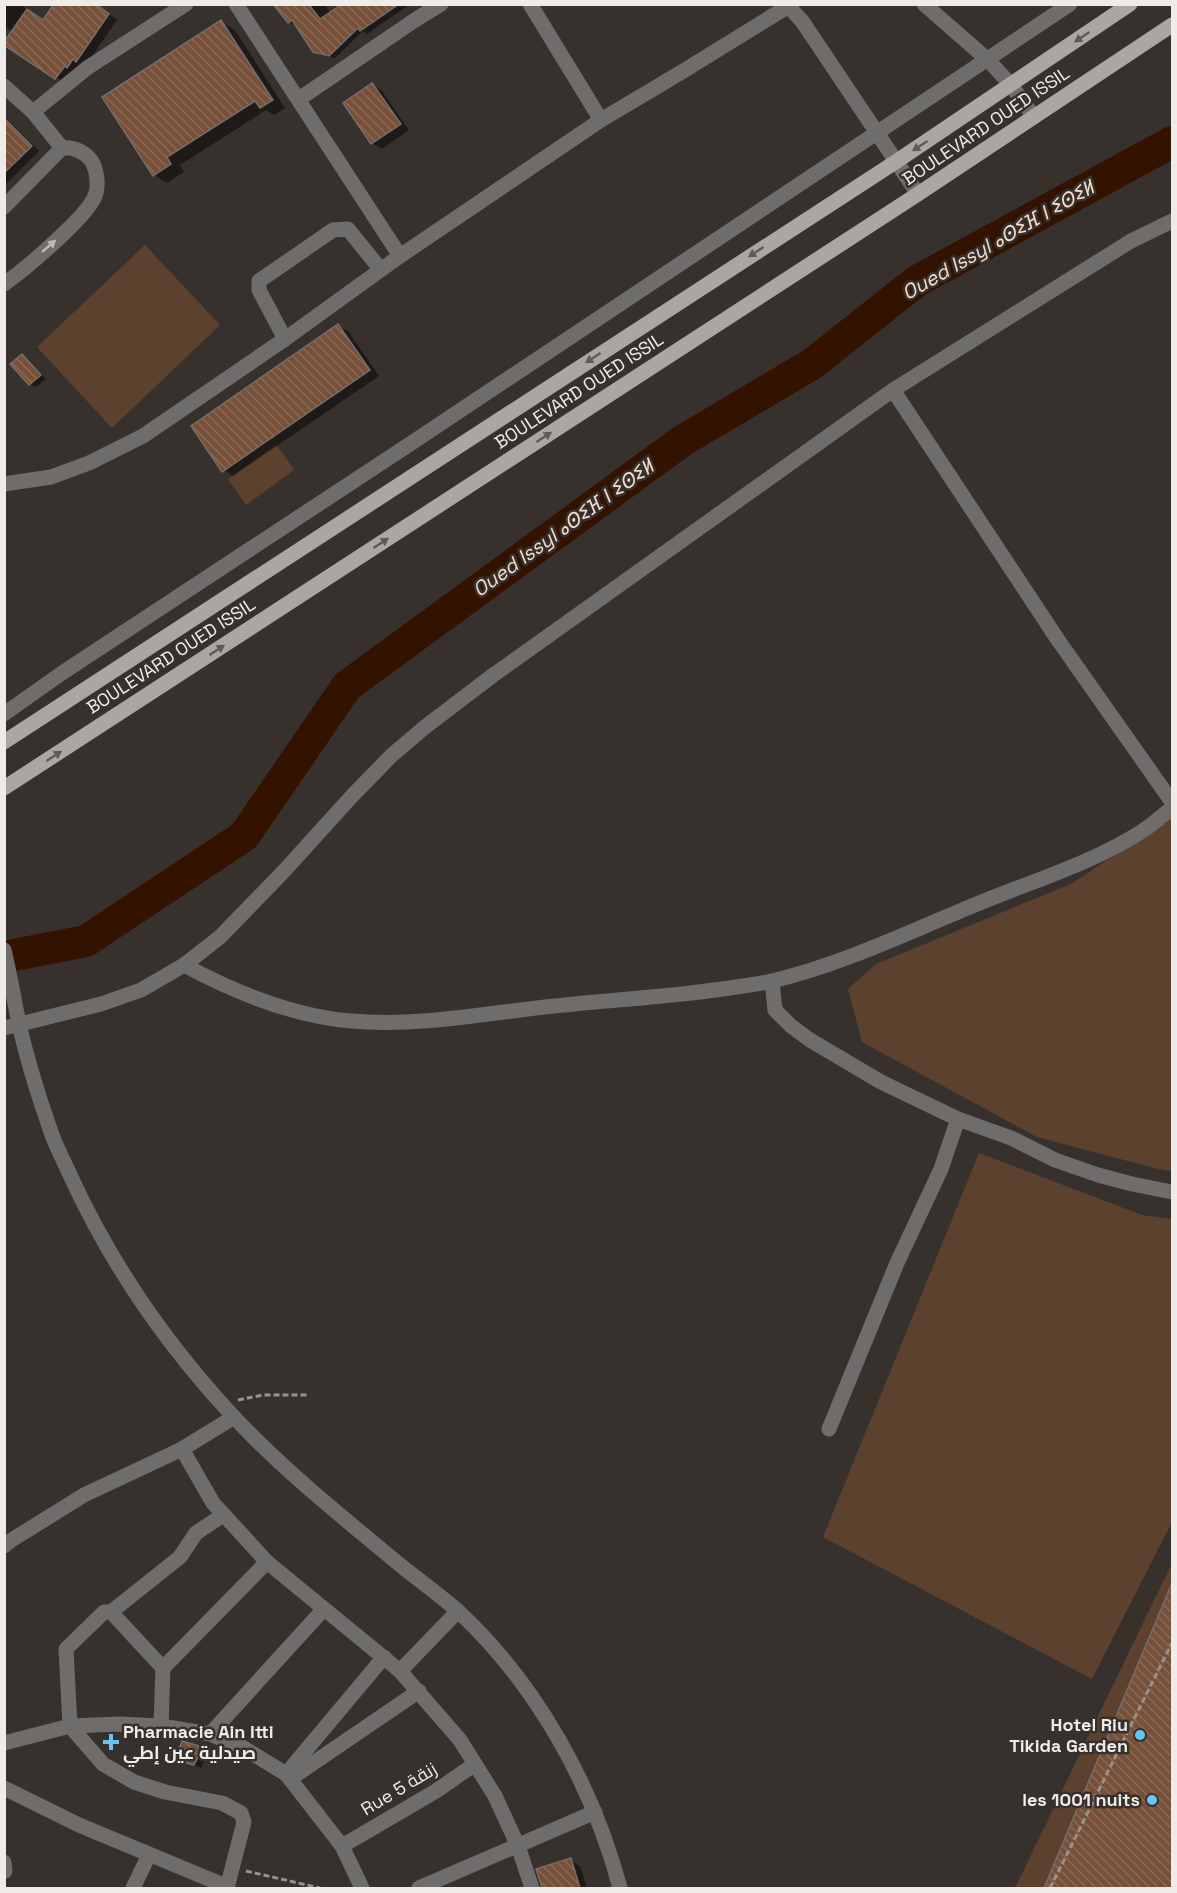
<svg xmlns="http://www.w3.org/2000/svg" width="1177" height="1893" font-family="'Space Grotesk',Cairo,'Noto Sans Tifinagh',sans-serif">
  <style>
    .green { fill: #5d412f }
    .shadow { fill: #0007 }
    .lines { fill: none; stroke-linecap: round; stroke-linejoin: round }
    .river { stroke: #331300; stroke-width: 32 }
    .building { fill: url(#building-back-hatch); stroke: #746d6a; stroke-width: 1.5 }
    .path { stroke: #97928f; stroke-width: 3; stroke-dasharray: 6 3; stroke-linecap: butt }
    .minor { stroke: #6f6d6b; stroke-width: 15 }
    .major { stroke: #aba6a2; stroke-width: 15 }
    .oneway { fill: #605a57 }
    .oneway2 { fill: #bcb9b7 }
    .poi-dot { fill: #6ac3f1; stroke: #37312e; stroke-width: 2 }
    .labels { text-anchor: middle; stroke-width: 5; stroke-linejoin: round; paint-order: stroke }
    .street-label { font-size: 18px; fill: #efebe9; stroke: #37312e }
    .poi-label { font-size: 18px; font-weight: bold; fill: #efebe9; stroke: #37312e; text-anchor: end }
    .water-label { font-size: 20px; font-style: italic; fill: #f7dccb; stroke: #37312e }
  </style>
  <defs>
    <pattern id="building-back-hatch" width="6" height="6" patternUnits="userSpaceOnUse" patternTransform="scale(1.5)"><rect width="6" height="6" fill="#765038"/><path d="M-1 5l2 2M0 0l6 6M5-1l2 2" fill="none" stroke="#8a6955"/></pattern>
  </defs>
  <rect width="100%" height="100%" fill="#37312e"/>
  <g class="green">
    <path d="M145,245L220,325L112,428L37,347Z"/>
    <path d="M276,444L294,470L246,505L228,479Z"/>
    <path d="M1172,817V1171L1158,1169L1037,1137L862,1042L848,989L876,964L1071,884Z"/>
    <path d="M979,1153L1142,1215L1172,1219V1522L1092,1679L823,1537Z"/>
    <path d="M1172,1563V1888H1015Z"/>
  </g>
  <g class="shadow">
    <path d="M4,4H20L44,21L96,4L117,20L86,65L65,83L5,44L13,32L4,26Z"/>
    <path d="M283,4H324L331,14L345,4H406L407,6L367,34L363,31L335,58L321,55L314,51L296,25L289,22Z"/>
    <path d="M221,22L234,29L285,108L274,115L266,110L180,165L184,172L167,183L154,175Z"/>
    <path d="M373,85L382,91L409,130L382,149L372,143L346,104Z"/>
    <path d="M4,116L39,151L4,186Z"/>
    <path d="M338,326L348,331L379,376L233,476L224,470Z"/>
    <path d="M22,356L28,359L46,379L36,387L30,384Z"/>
    <path d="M1172,1586V1888H1046Z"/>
    <path d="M202,1748L208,1752L201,1768L177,1759Z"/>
    <path d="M570,1860L580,1866L587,1888H543L538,1870Z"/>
  </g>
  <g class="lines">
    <path class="river" d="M4,957L86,941L244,836L347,686L682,441L812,364L917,281L1172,142"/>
  </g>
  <g class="building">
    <path d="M54,4H96L109,14L76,62L73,59L67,68L65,66L55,79L4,45V42L27,9L43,20Z"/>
    <path d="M273,4H312L310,6L320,19L342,4H399L360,31L358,28L329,56L313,52L292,20L288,23Z"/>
    <path d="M221,20L273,100L260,108L255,101L167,157L171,164L153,176L102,97Z"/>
    <path d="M372,83L401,124L371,144L343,103Z"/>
    <path d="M4,118L32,146L4,173Z"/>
    <path d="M338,324L370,370L222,472L191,426Z"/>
    <path d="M22,354L41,375L29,385L10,364Z"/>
    <path d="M1172,1583L1173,1888H1044Z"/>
    <path d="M182,1741L203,1747L194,1765L175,1760Z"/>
    <path d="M571,1858L580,1888H542L536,1869Z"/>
  </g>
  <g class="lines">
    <g class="path">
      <path d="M238,1400L263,1395H307"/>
      <path d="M246,1871L320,1888"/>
      <path d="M1050,1888C1091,1807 1131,1724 1172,1643"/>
    </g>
    <g class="minor">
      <path d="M236,4L400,256"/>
      <path d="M530,4L601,120"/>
      <path d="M786,4L802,21L918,194"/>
      <path d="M924,4L988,60L1011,85L1034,117"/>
      <path d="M4,86L33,112L62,148L4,207"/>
      <path d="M299,99L415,20L441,4"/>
      <path d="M33,112L87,68L186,4"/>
      <path d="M4,284C24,270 87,217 95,196C99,186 97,169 91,160C83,151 74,147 62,148"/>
      <path d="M285,339L259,290V281L333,230L348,229L381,270"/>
      <path d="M893,390L1058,640L1172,802"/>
      <path d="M4,484L51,477L89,463L143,436L285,339L400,256L601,120L680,73L787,7"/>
      <path d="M4,714L62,673L413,442L1070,4"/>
      <path d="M4,950C10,975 14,999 19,1024C27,1059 38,1095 50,1129C55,1145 64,1161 71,1177C111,1264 167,1345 232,1415C284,1471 346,1520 405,1569C423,1583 442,1597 459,1612C537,1685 593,1786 620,1888"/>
      <path d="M184,965C236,993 292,1016 351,1021C419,1027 487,1013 554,1006C615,999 675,997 736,987C748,985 760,984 772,981C840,965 907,933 972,906C1029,882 1092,864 1144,830C1154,823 1163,815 1172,808"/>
      <path d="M772,981L775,1010L791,1026L810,1040L881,1082L958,1119L1011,1138L1055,1160L1098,1175L1132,1184L1172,1192"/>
      <path d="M4,1028L101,1004L141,990L184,965L220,937L284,871L352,796L392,755L425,727L492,676L893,390L1131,241L1172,221"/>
      <path d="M829,1429L897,1263L941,1169L958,1119"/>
      <path d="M182,1449L213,1503L267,1562L400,1671L460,1740L495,1796L518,1846L532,1888"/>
      <path d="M4,1546L10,1541L84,1495L182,1449L234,1417"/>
      <path d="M111,1612L180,1557L196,1533L223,1515"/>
      <path d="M163,1668L111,1612H104L66,1649L70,1726L103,1764L134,1782L165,1792L222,1803L241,1813L244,1822L227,1888"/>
      <path d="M400,1671L458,1611"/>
      <path d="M161,1726L163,1668L267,1562"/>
      <path d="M210,1734L323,1610"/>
      <path d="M4,1743L70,1726L120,1724L161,1726L210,1734L242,1747L286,1774L342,1846L362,1888"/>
      <path d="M286,1774L384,1657"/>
      <path d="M290,1779L419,1691"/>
      <path d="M4,1788L79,1825L228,1887"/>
      <path d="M342,1846L436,1791L475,1764"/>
      <path d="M4,1862L5,1871"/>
      <path d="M133,1888L149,1855"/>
      <path d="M419,1888L595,1812"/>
    </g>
    <g class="major">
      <path d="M4,742L897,161L1130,4"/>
      <path d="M4,788L918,194L1172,25"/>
    </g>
  </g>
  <defs><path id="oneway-solid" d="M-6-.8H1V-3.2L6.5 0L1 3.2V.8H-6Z" transform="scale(1.5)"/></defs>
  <g class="oneway">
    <use href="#oneway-solid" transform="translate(1082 37) rotate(146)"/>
    <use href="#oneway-solid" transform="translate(920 146) rotate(147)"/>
    <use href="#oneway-solid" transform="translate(756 252) rotate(147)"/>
    <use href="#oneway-solid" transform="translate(593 358) rotate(147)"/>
    <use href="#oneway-solid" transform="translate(544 437) rotate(-33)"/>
    <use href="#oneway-solid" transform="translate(381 543) rotate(-33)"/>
    <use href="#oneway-solid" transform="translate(217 650) rotate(-33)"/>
    <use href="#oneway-solid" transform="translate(54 756) rotate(-33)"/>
  </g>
  <use class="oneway2" href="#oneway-solid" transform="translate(49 246) rotate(-41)"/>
  <g class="poi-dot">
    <circle cx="1140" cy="1735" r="6"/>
    <path d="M108 1733h6v6h6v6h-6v6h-6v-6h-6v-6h6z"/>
    <circle cx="1152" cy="1800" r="6"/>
  </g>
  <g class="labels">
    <g class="street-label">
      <text transform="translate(986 126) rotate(-34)" y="6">BOULEVARD OUED ISSIL</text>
      <text transform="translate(579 391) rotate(-33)" y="6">BOULEVARD OUED ISSIL</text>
      <text transform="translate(171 656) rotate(-33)" y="6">BOULEVARD OUED ISSIL</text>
      <text transform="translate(399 1789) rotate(-31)" y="6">Rue 5 زنقة</text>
    </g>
    <g class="poi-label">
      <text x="1128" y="1731">Hotel Riu<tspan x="1128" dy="21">Tikida Garden</tspan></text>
      <text x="123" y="1738" text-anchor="start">Pharmacie Ain Itti<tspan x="123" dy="21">صيدلية عين إطي</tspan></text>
      <text x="1140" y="1806">les 1001 nuits</text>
    </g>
    <g class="water-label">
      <text transform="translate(998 240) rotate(-30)" y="7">Oued Issyl ⴰⵙⵉⴼ ⵏ ⵉⵙⵉⵍ</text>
      <text transform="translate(563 528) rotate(-36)" y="7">Oued Issyl ⴰⵙⵉⴼ ⵏ ⵉⵙⵉⵍ</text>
    </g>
  </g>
  <rect width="1177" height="1893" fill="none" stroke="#efebe9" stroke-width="12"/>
</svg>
